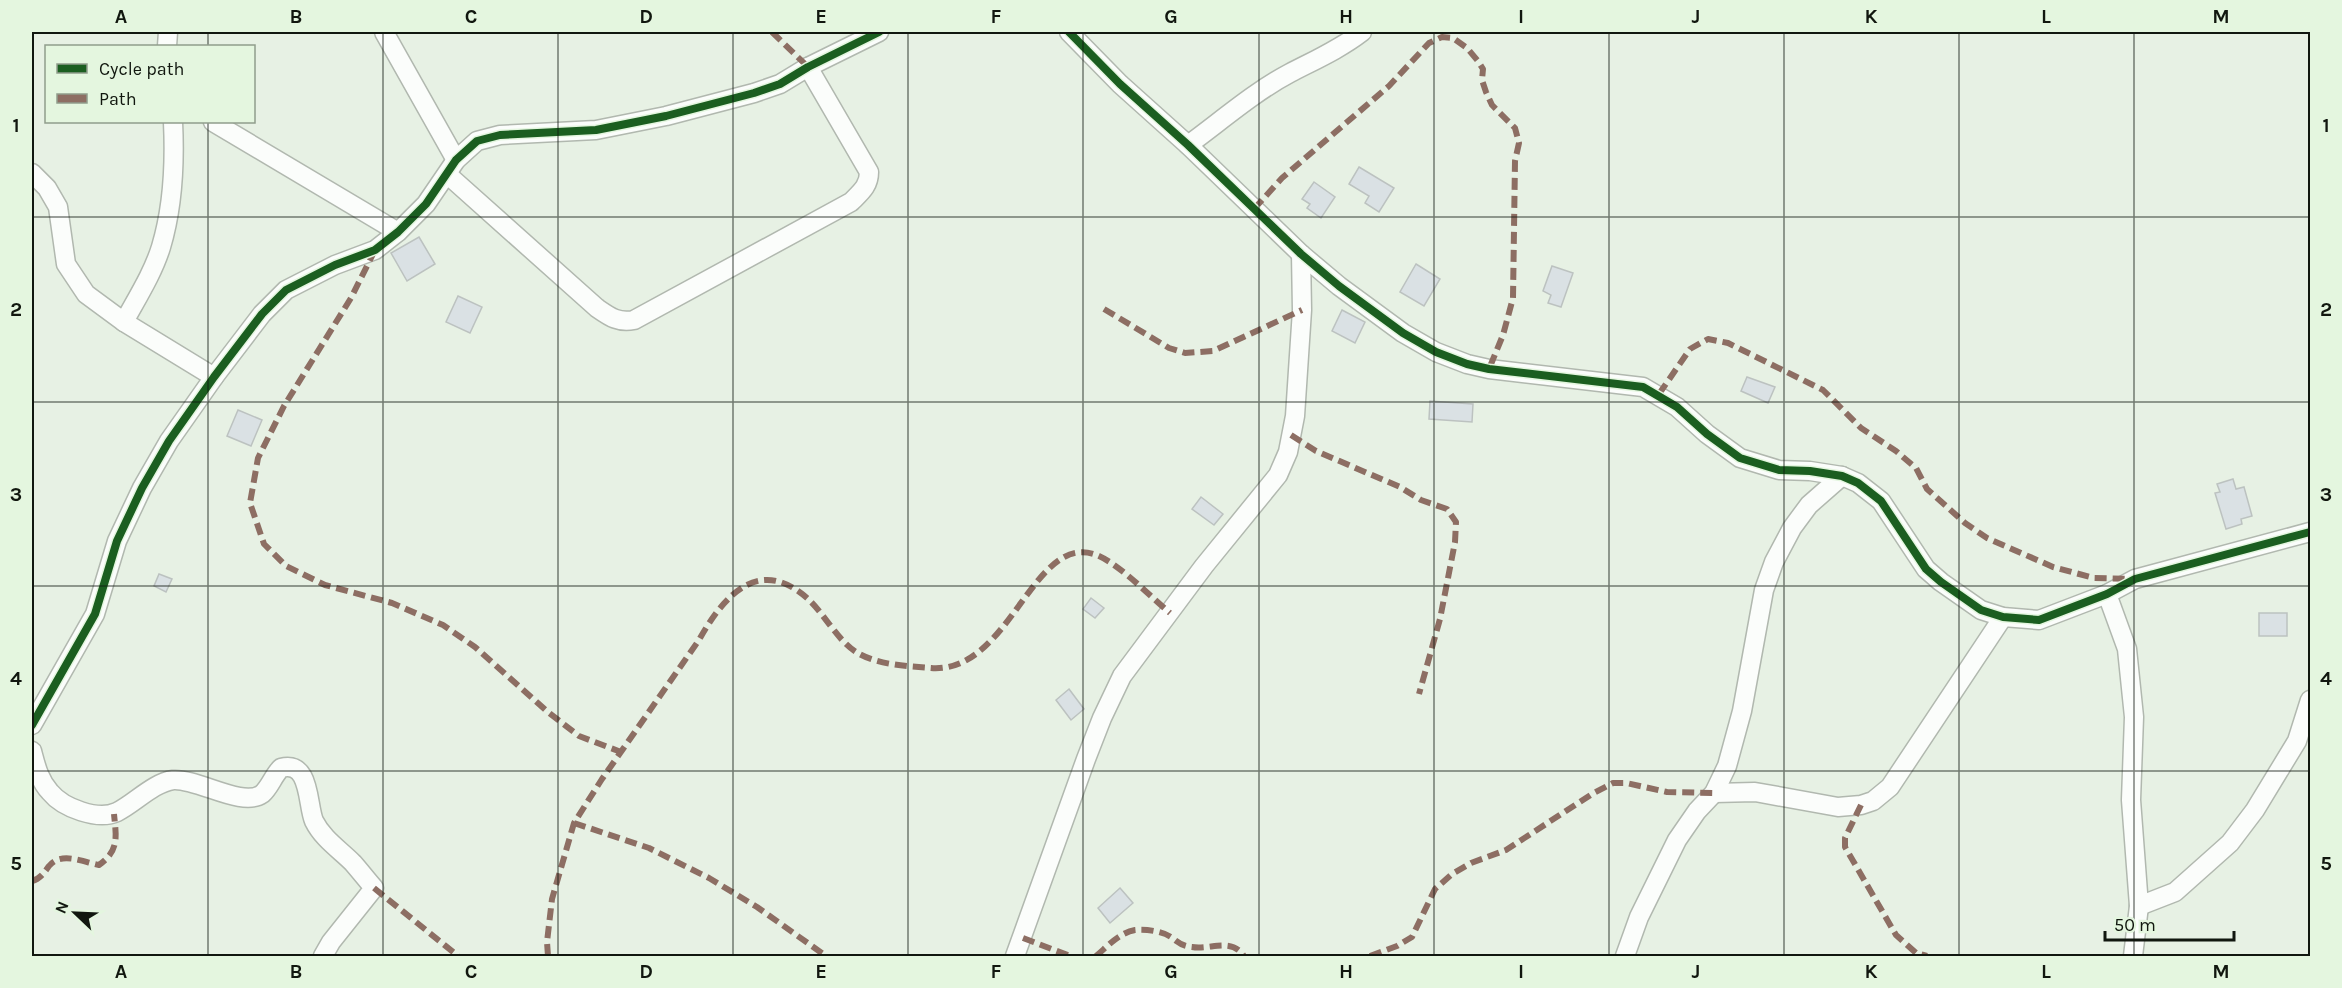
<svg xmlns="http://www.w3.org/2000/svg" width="2342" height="988" font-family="Karla,sans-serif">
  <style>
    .building { fill: #dae1e4; stroke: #bcc2c0; stroke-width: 1.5 }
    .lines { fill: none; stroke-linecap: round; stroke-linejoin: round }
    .street-casing { stroke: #b1b8af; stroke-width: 21 }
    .street { stroke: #fbfdfb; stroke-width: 18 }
    .quiet { stroke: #8d6e63; stroke-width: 6; stroke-dasharray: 12 6; stroke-linecap: butt }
    .cycleway-casing { stroke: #e4f6df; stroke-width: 11 }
    .cycleway { stroke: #1b5e20; stroke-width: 8 }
    .grid { fill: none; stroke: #11170f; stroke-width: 1.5; stroke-opacity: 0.55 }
    .neatline { fill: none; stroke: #11170f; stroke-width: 2 }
    .grid-label { font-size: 20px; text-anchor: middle; font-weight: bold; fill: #11170f }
  </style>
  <rect width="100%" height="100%" fill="#e7f1e4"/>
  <g class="building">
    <path d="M1359,167L1394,188L1379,212L1365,203L1369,196L1349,184Z"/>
    <path d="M1314,182L1335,197L1321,218L1307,208L1310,204L1302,199Z"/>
    <path d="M419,237L435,264L407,281L391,253Z"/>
    <path d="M1416,264L1440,279L1424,306L1400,292Z"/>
    <path d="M1552,266L1573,273L1561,307L1548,303L1551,295L1543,291Z"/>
    <path d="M458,296L482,307L470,333L446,322Z"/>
    <path d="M1342,310L1365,322L1355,343L1332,331Z"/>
    <path d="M1747,377L1775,387L1768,403L1741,391Z"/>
    <path d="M1430,401L1473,404L1472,422L1429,419Z"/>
    <path d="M238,410L262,420L251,446L227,436Z"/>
    <path d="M2233,479L2236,489L2244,487L2252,516L2241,519L2242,524L2226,529L2215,493L2220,492L2217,484Z"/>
    <path d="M1201,497L1223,514L1214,525L1192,509Z"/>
    <path d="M159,574L172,579L166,592L154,586Z"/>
    <path d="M1091,598L1104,608L1095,618L1083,609Z"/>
    <rect x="2259" y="613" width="28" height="23"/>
    <path d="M1069,689L1084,709L1071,720L1056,700Z"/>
    <path d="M1120,888L1133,903L1110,923L1098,908Z"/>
  </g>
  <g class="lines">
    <defs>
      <g id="street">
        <path d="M384,32L456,160"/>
        <path d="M1069,32L1120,84L1188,145L1301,254L1339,286L1403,333L1436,352L1467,364L1489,369L1643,387L1677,407L1707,434L1740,458L1779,470L1810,471L1842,476L1858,483L1881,501L1926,569L1941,582L1981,610L2003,617L2039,620L2107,594L2135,579L2310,532"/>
        <path d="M167,46L168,32"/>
        <path d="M213,122L398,232"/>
        <path d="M1188,145C1221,121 1254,92 1290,73C1315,60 1340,49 1362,32"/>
        <path d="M32,173L47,188L58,207L66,264L86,294L124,322L214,377"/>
        <path d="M448,175L597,308C610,317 618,323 634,320L851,202C861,192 869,186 869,172L808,67"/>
        <path d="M124,322C137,298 153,273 161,247C173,207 175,163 173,122"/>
        <path d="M2107,594L2127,649L2134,717L2131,800L2139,906L2133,956"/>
        <path d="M32,725L95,614L117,541L142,488L169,441L214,377L262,314L286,290L335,265L375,250L398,232L426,204L456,160L477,141L500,135L596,130L666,116L754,93L780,84L808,67L879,32"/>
        <path d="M32,751C36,766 39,780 50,792C63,808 98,821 117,812C135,803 153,783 173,780C197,778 242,808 262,794C270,787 273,776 281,768C311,760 307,805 314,821C323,839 339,849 353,863C360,871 367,880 374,888L331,942L323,956"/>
        <path d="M1714,793L1755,792L1838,807L1861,805L1873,801L1890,787L2003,617"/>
        <path d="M2139,906L2175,892L2230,843L2255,810L2297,741L2310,700"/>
        <path d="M1015,956L1086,759L1102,718L1122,676L1204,566L1278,475L1288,452L1295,416L1302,310L1301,254"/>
        <path d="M1625,956L1639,917L1677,840L1697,811L1714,793L1727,766L1742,711L1764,590L1774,562L1792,528L1809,505L1842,476"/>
      </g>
    </defs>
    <use href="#street" class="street-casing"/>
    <use href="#street" class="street"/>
    <g class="quiet">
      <path d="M772,32L808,67"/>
      <path d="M1254,209L1282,178L1389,86L1429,43L1442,37L1453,38L1467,48L1478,61L1483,69L1482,80L1486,92L1492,105L1515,128L1519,143L1515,161L1513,298L1503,335L1489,369"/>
      <path d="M375,250L351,298L284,406L258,458L250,503L264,544L286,566L325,585L392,603L443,625L475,647L548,712L579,736L621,752"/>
      <path d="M1104,309L1169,348L1185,353L1213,351L1302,310"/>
      <path d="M1659,394L1690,349L1708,339L1728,343L1823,390L1861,428L1896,451L1916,468L1927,489L1965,523L1987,538L2053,567L2094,578L2132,579"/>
      <path d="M1291,435L1316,451L1400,487L1421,500L1447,509L1456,522L1455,542L1440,619L1419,694"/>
      <path d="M1861,805L1845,838V847L1896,935L1916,953L1927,956"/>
      <path d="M574,823L649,848L709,878L757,907L826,956"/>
      <path d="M32,881C40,879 44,873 49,866C61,851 83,862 99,865C120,850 116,836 114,814"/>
      <path d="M374,888L458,956"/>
      <path d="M1023,938L1070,956"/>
      <path d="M548,956L547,942L552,899L574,823L602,779L699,640C723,597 758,555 807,598C824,613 837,640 856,652C877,665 906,666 931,668C1012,674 1033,527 1099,556C1121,566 1151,597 1170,613"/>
      <path d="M1096,956C1108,946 1119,933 1135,930C1145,929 1162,931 1171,937C1179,943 1182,946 1192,947C1211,950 1231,937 1244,956"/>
      <path d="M1370,956L1397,946L1412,937L1435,889L1452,874L1471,863L1506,850L1592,794L1613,783H1626L1667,792L1714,793"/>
    </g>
    <defs>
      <g id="cycleway">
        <path d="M1069,32L1120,84L1188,145L1301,254L1339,286L1403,333L1436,352L1467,364L1489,369L1643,387L1677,407L1707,434L1740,458L1779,470L1810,471L1842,476L1858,483L1881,501L1926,569L1941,582L1981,610L2003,617L2039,620L2107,594L2135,579L2310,532"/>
        <path d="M32,725L95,614L117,541L142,488L169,441L214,377L262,314L286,290L335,265L375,250L398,232L426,204L456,160L477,141L500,135L596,130L666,116L754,93L780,84L808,67L879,32"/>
      </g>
    </defs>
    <use href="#cycleway" class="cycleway-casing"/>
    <use href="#cycleway" class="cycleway"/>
  </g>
  <path class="grid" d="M208,32V46M383,32V956M558,32V956M733,32V956M908,32V956M1083,32V956M1259,32V956M1434,32V956M1609,32V956M1784,32V956M1959,32V956M2134,32V956M208,122V956M32,217H2310M32,402H2310M32,586H2310M32,771H2310"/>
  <rect width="2342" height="988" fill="none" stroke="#e4f6df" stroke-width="66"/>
  <rect x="45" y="45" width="210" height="78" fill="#e4f6df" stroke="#909d8c" stroke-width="1.5"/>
  <rect x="57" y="64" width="30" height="9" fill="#1b5e20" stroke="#909d8c" stroke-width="1.5"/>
  <text x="99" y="75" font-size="18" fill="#11170f">Cycle path</text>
  <rect x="57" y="94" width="30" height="9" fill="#8d6e63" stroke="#909d8c" stroke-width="1.5"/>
  <text x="99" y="105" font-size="18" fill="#11170f">Path</text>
  <g transform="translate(75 913) rotate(293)" stroke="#e4f6df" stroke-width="4.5" paint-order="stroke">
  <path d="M0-4.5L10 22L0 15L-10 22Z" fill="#11170f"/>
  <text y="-9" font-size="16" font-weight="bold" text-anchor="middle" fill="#11170f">N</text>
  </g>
  <path d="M2105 931v9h129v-9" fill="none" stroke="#11170f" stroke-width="3"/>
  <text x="2114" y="931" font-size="18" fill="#11170f" stroke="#e4f6df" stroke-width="4.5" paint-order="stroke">50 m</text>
  <rect x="33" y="33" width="2276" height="922" class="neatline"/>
  <g class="grid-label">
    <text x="121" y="23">A</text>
    <text x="296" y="23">B</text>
    <text x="471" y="23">C</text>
    <text x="646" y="23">D</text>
    <text x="821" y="23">E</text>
    <text x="996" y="23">F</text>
    <text x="1171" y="23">G</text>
    <text x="1346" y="23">H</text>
    <text x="1521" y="23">I</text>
    <text x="1696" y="23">J</text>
    <text x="1871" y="23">K</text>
    <text x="2046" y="23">L</text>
    <text x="2221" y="23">M</text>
    <text x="16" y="132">1</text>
    <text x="2326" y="132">1</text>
    <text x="16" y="316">2</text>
    <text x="2326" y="316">2</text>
    <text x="16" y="501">3</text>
    <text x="2326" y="501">3</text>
    <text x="16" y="685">4</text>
    <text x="2326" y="685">4</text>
    <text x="16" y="870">5</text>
    <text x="2326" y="870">5</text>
    <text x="121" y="978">A</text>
    <text x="296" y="978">B</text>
    <text x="471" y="978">C</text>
    <text x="646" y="978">D</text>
    <text x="821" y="978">E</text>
    <text x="996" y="978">F</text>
    <text x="1171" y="978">G</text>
    <text x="1346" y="978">H</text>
    <text x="1521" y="978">I</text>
    <text x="1696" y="978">J</text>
    <text x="1871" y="978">K</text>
    <text x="2046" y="978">L</text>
    <text x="2221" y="978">M</text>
  </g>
</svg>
